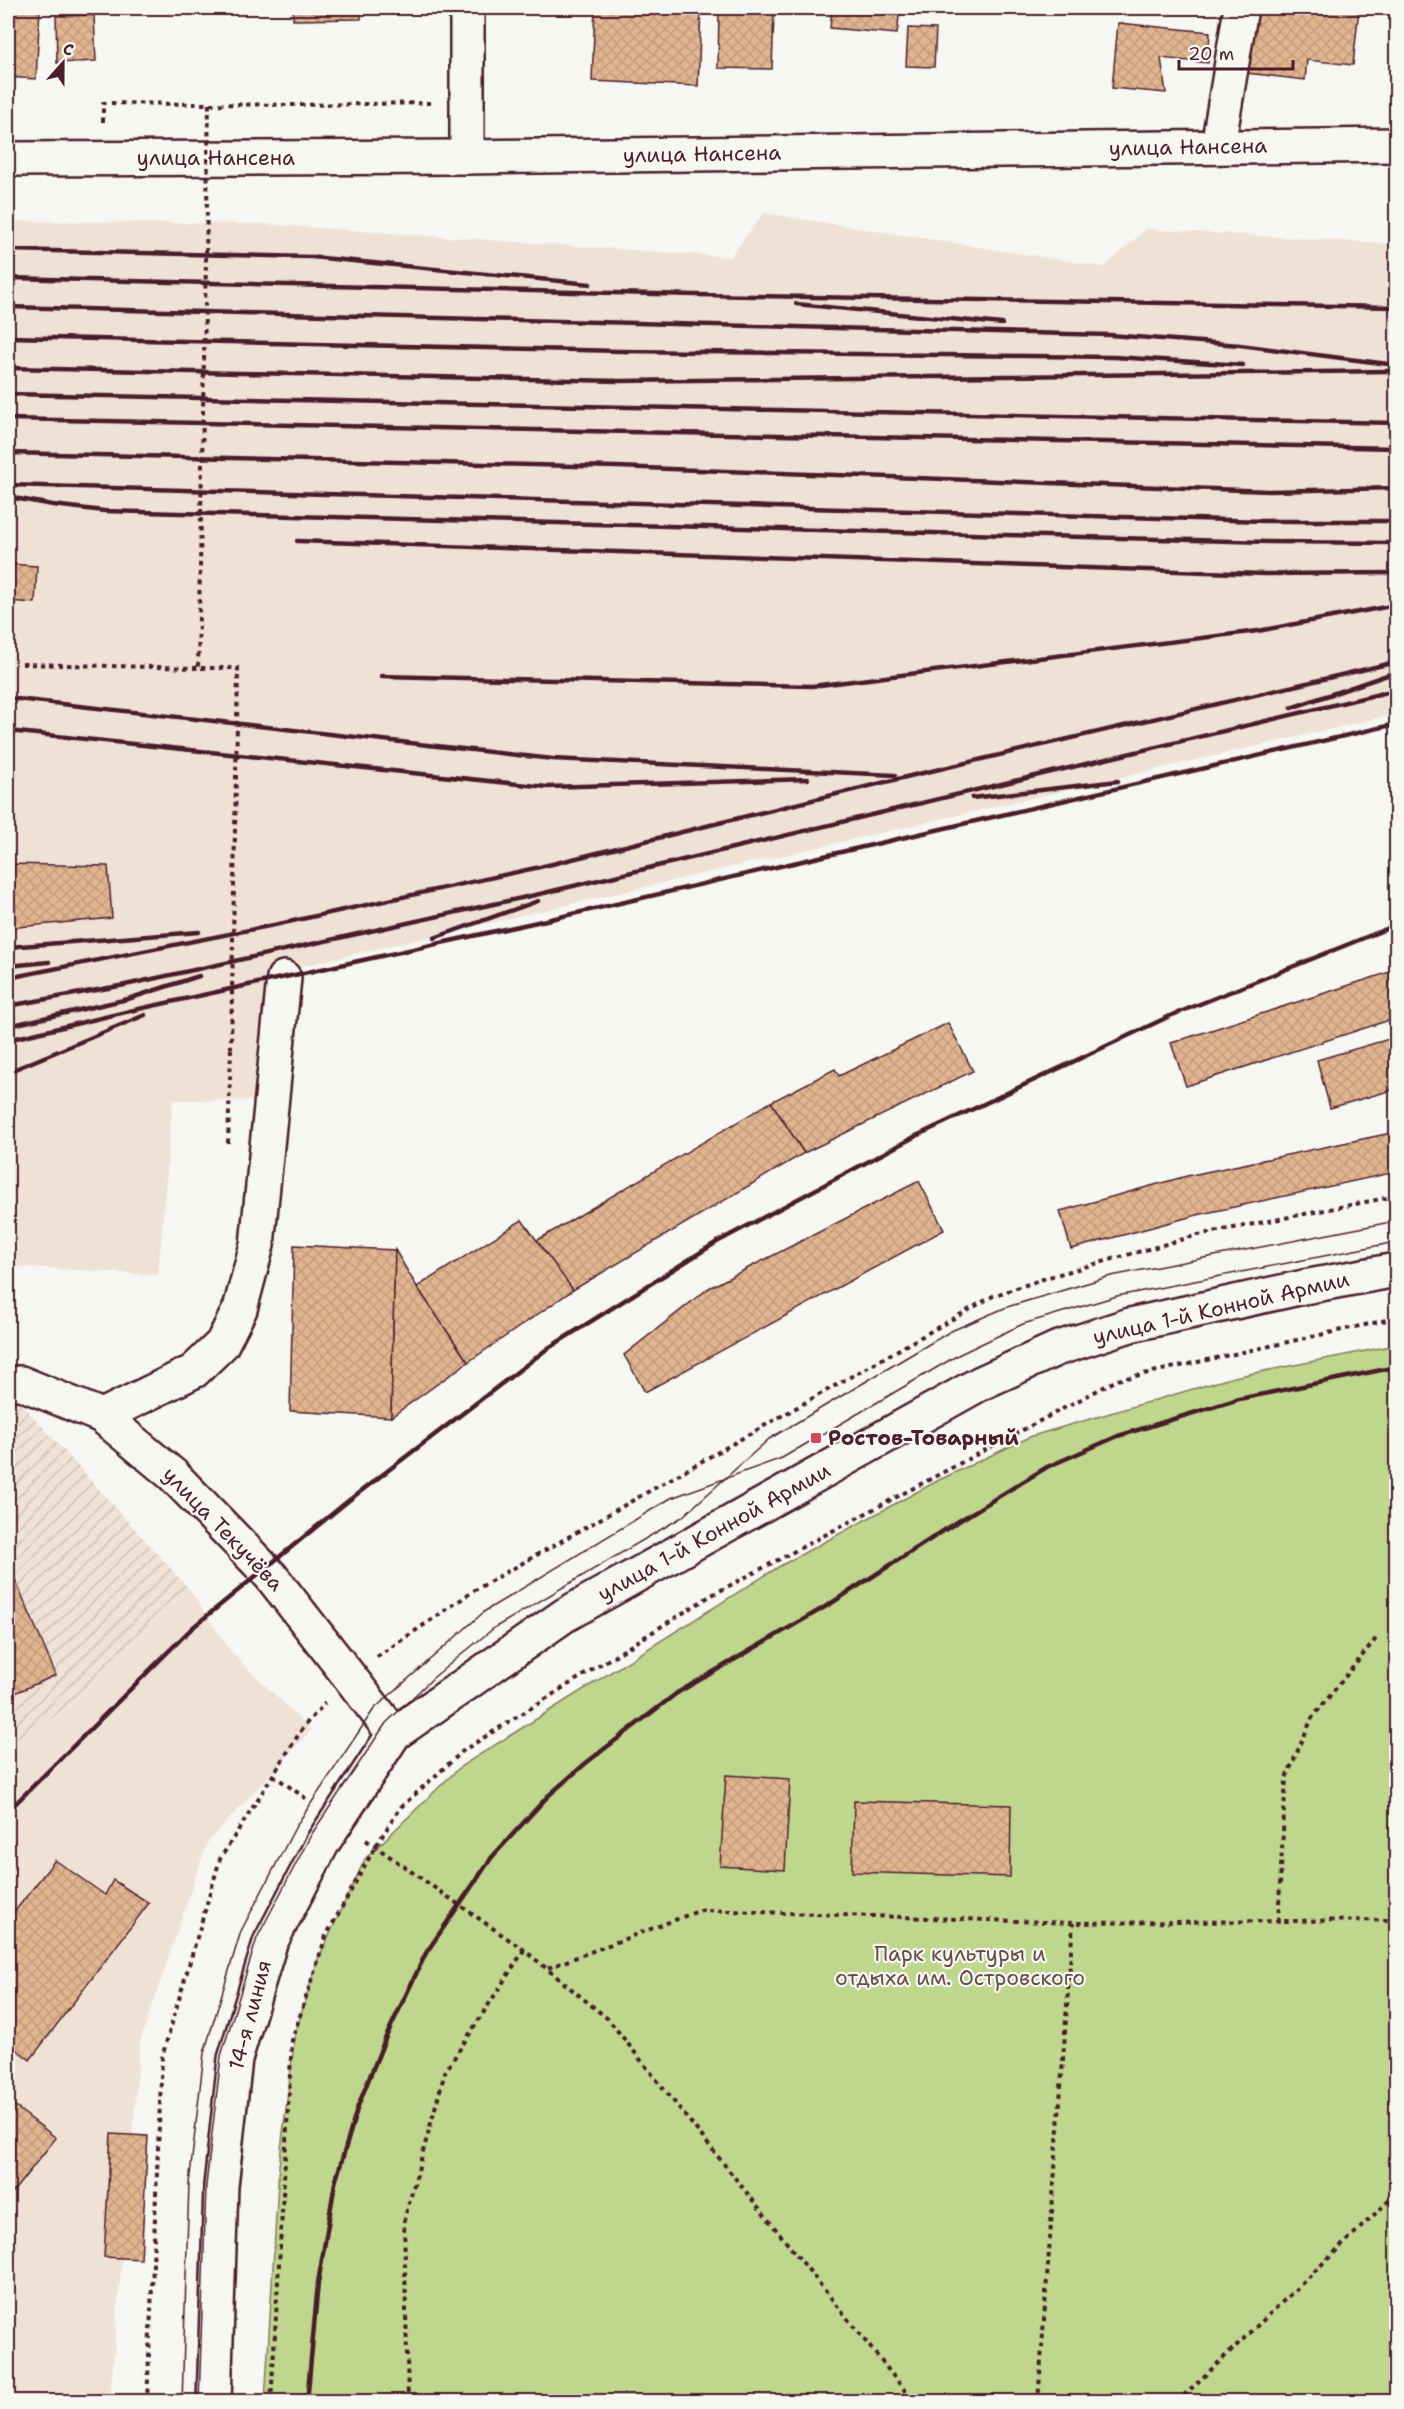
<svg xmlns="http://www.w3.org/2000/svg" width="1404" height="2409" font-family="'Shantell Sans',sans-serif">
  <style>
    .built { fill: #efe2d5 }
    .industrial { fill: url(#industrial-furrows) }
    .park { fill: #bed78d; stroke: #847b5c; stroke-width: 1.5 }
    .building { fill: url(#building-cross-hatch); stroke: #4a1f2b; stroke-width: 1.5 }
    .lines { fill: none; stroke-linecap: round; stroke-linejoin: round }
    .minor-casing { stroke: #4a1f2b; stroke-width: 38 }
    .major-casing { stroke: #4a1f2b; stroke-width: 38 }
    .path { stroke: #4a1f2b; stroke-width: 4; stroke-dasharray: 4.5 4.5; stroke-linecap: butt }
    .minor { stroke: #f6f6f2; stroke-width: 33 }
    .major { stroke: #f6f6f2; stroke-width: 33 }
    .tram { stroke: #4a1f2b; stroke-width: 1.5 }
    .rail { stroke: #4a1f2b; stroke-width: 4.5 }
    .path-bridge { stroke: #4a1f2b; stroke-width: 4; stroke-dasharray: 4.5 4.5; stroke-linecap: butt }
    .poi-dot { fill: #d1495b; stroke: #f6f6f2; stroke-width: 2 }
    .labels { text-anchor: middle; stroke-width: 4.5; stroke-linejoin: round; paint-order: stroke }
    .street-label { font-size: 21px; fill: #4a1f2b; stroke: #f6f6f2 }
    .poi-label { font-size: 21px; font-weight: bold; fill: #4a1f2b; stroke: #f6f6f2; text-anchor: start }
    .park-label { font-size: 21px; fill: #674d44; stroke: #f6f6f2 }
  </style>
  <defs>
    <pattern id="industrial-furrows" width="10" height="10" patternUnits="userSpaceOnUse" patternTransform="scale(1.5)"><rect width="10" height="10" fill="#efe2d5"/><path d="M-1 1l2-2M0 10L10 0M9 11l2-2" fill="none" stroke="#cec1b7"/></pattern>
    <pattern id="building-cross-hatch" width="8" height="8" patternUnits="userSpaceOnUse" patternTransform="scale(1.5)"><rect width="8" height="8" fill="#e0b590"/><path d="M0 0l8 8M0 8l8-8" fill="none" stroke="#c29b7c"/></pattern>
  </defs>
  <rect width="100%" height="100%" fill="#f6f6f2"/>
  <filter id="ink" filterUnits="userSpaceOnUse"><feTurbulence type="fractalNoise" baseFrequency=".0167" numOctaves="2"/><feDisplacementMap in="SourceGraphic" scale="12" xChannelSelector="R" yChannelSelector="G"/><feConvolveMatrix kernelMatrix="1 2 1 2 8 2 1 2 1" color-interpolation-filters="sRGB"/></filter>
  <g filter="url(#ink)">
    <g class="built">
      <path d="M764,213L1105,267L1146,229L1396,244V714L298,967L289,1101L173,1100L158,1275L8,1266V221L264,224L730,257Z"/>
      <path d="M189,1589L232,1653L311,1730L207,1843L140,2042L110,2401H8V1750L74,1702Z"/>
    </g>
    <path class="industrial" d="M13,1394L189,1589L74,1702L8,1750V1396Z"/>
    <path class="park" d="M1396,1345V2401L265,2402L279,2166L295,2034L318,1959L365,1859L460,1767L780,1566L939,1480L1032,1436L1234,1377Z"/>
    <g class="building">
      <path d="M8,8H40L36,79L8,77Z"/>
      <path d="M293,8H361V19L293,20Z"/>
      <path d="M595,8H701L698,86L592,81Z"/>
      <path d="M832,8H900L897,34L830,28Z"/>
      <path d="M1254,8H1359L1353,65L1307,60L1305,80L1247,73Z"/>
      <path d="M719,11L774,13L772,69L718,68Z"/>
      <path d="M94,15L96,61L57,63L56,16Z"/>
      <path d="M1118,23L1210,32L1208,63L1161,58L1166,93L1112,88Z"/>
      <path d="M908,28L936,29L934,67L906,66Z"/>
      <path d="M8,564L37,566L35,603L8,601Z"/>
      <path d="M8,864L108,866L112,918L8,928Z"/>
      <path d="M1396,970V1018L1186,1086L1171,1043Z"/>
      <path d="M948,1023L973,1071L804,1153L771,1102L835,1069L839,1076Z"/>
      <path d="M1396,1037V1089L1330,1108L1317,1060Z"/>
      <path d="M771,1102L804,1153L573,1290L536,1241Z"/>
      <path d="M1396,1132V1172L1197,1215L1071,1249L1060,1211L1187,1176Z"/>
      <path d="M919,1181L944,1230L645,1392L624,1355L709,1288Z"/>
      <path d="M522,1220L573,1290L468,1362L417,1287Z"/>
      <path d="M294,1245L395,1250L391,1417L290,1411Z"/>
      <path d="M395,1250L417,1287L468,1362L391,1417Z"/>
      <path d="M8,1563L56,1675L8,1696Z"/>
      <path d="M726,1775L790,1779L785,1870L720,1866Z"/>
      <path d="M854,1801L1011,1805L1010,1877L852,1872Z"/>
      <path d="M55,1860L105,1895L113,1880L149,1903L30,2060L8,2043V1920Z"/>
      <path d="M8,2101L56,2138L8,2198Z"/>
      <path d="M111,2134L148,2136L141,2259L104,2257Z"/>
    </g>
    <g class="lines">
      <defs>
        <g id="minor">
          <path d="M467,8V157"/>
          <path d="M1218,146L1241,8"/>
          <path d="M102,1416L194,1371L222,1344L240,1309L257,1245L284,978"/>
        </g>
        <g id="major">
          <path d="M8,159L467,157L1396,145"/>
          <path d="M8,1383H21L102,1416L173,1475L271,1576L394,1734"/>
          <path d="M214,2402L221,2186L235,2059L270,1943L323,1842L394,1734L565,1615L981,1383L1056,1349L1130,1325L1304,1287L1396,1270"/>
        </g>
      </defs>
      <use href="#minor" class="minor-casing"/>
      <use href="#major" class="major-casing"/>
      <g class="path">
        <path d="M103,122V103L297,105L431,103"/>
        <path d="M22,664L198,668"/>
        <path d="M228,1143L231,1048"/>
        <path d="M377,1657L475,1590L993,1296L1049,1277L1198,1235L1396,1196"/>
        <path d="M273,1775L308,1800"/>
        <path d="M366,1840L524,1950L608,2019L914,2402"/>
        <path d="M1278,1921L1286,1778L1312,1718L1378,1636"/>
        <path d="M548,1968L701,1910L1073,1923L1396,1920"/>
        <path d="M147,2402L162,2057L220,1859L304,1726L325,1703"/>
        <path d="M271,2402L292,2040L326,1936L375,1847L401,1807L464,1750L710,1596L1117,1380L1396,1318"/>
        <path d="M408,2402L404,2221L445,2072L524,1950"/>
        <path d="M1038,2402L1073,1923"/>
        <path d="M1177,2402L1396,2194"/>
      </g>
      <use href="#minor" class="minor"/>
      <use href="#major" class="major"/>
      <g class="tram">
        <path d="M182,2402L189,2184L204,2053L241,1931L296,1826L374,1709L485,1611L671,1498L782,1458L960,1354L1023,1324L1117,1296L1396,1242"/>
        <path d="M199,2402L206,2185L221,2056L257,1938L311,1835L386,1723L434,1677L494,1628L682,1517L769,1439L951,1331L1007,1307L1111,1276L1396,1221"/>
      </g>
      <g class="rail">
        <path d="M8,250L312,257L590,284"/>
        <path d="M8,278L697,295L1396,307"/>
        <path d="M796,304L1002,324"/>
        <path d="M8,307L1110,335L1240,345L1396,365"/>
        <path d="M8,337L621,351L1114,357L1243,365"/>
        <path d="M8,368L620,381L1388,371"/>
        <path d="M8,394L1396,423"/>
        <path d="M8,419L1396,448"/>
        <path d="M8,453L617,467L1269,491L1396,488"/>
        <path d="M8,485L1265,521H1396"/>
        <path d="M8,497L53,505L104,511L1268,542L1396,543"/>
        <path d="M297,541L1264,574L1396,573"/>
        <path d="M381,676L812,686L1258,631L1396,605"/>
        <path d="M8,698L553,759L895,775"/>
        <path d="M1291,708L1396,672"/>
        <path d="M8,731L547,787L808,779"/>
        <path d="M972,798L1118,781"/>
        <path d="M434,938L538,901"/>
        <path d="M8,947L199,932"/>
        <path d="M8,966L49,962"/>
        <path d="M8,978L279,924L540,867L910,776L1396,662"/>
        <path d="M8,1006L125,985L544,893L1396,690"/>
        <path d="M8,1026L128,999L199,976"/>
        <path d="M8,1040L134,1010L551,919L1396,724"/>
        <path d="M8,1072L145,1015"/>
        <path d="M8,1811L192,1628L348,1501L547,1349L717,1242L916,1136L1170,1016L1396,925"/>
        <path d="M307,2402L318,2283L335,2183L358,2106L385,2039L426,1953L492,1857L548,1796L586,1763L677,1693L830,1604L954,1524L1047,1467L1118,1436L1239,1399L1396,1367"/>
      </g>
      <path class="path-bridge" d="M209,104L198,668H238L231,1048"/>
    </g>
  </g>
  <rect class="poi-dot" x="810" y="1432" width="12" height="12" rx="3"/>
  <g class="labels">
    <g class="street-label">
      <text transform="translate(1188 147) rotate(-1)" y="7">улица Нансена</text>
      <text transform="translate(702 154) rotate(-1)" y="7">улица Нансена</text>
      <text x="216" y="165">улица Нансена</text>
      <text transform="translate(1221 1308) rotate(-13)" y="7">улица 1-й Конной Армии</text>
      <text transform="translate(223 1529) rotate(46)" y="7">улица Текучёва</text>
      <text transform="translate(714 1532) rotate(-29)" y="7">улица 1-й Конной Армии</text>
      <text transform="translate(250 2015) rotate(-75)" y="7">14-я линия</text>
    </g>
    <g class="poi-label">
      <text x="828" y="1445">Ростов-Товарный</text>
    </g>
    <g class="park-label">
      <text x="960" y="1961">Парк культуры и<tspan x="960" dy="24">отдыха им. Островского</tspan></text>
    </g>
  </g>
  <rect width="1404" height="2409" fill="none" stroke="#f6f6f2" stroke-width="30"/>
  <rect x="15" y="15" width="1374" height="2379" fill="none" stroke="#4a1f2b" stroke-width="2" filter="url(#ink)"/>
  <g transform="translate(63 63) rotate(21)" stroke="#f6f6f2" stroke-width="4.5" paint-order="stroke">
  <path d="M0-4.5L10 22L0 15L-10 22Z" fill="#4a1f2b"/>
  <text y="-9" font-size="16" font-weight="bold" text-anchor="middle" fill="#4a1f2b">С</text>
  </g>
  <path d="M1179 60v9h114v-9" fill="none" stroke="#4a1f2b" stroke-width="3"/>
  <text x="1188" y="60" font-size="18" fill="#4a1f2b" stroke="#f6f6f2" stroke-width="4.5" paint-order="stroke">20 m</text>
</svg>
